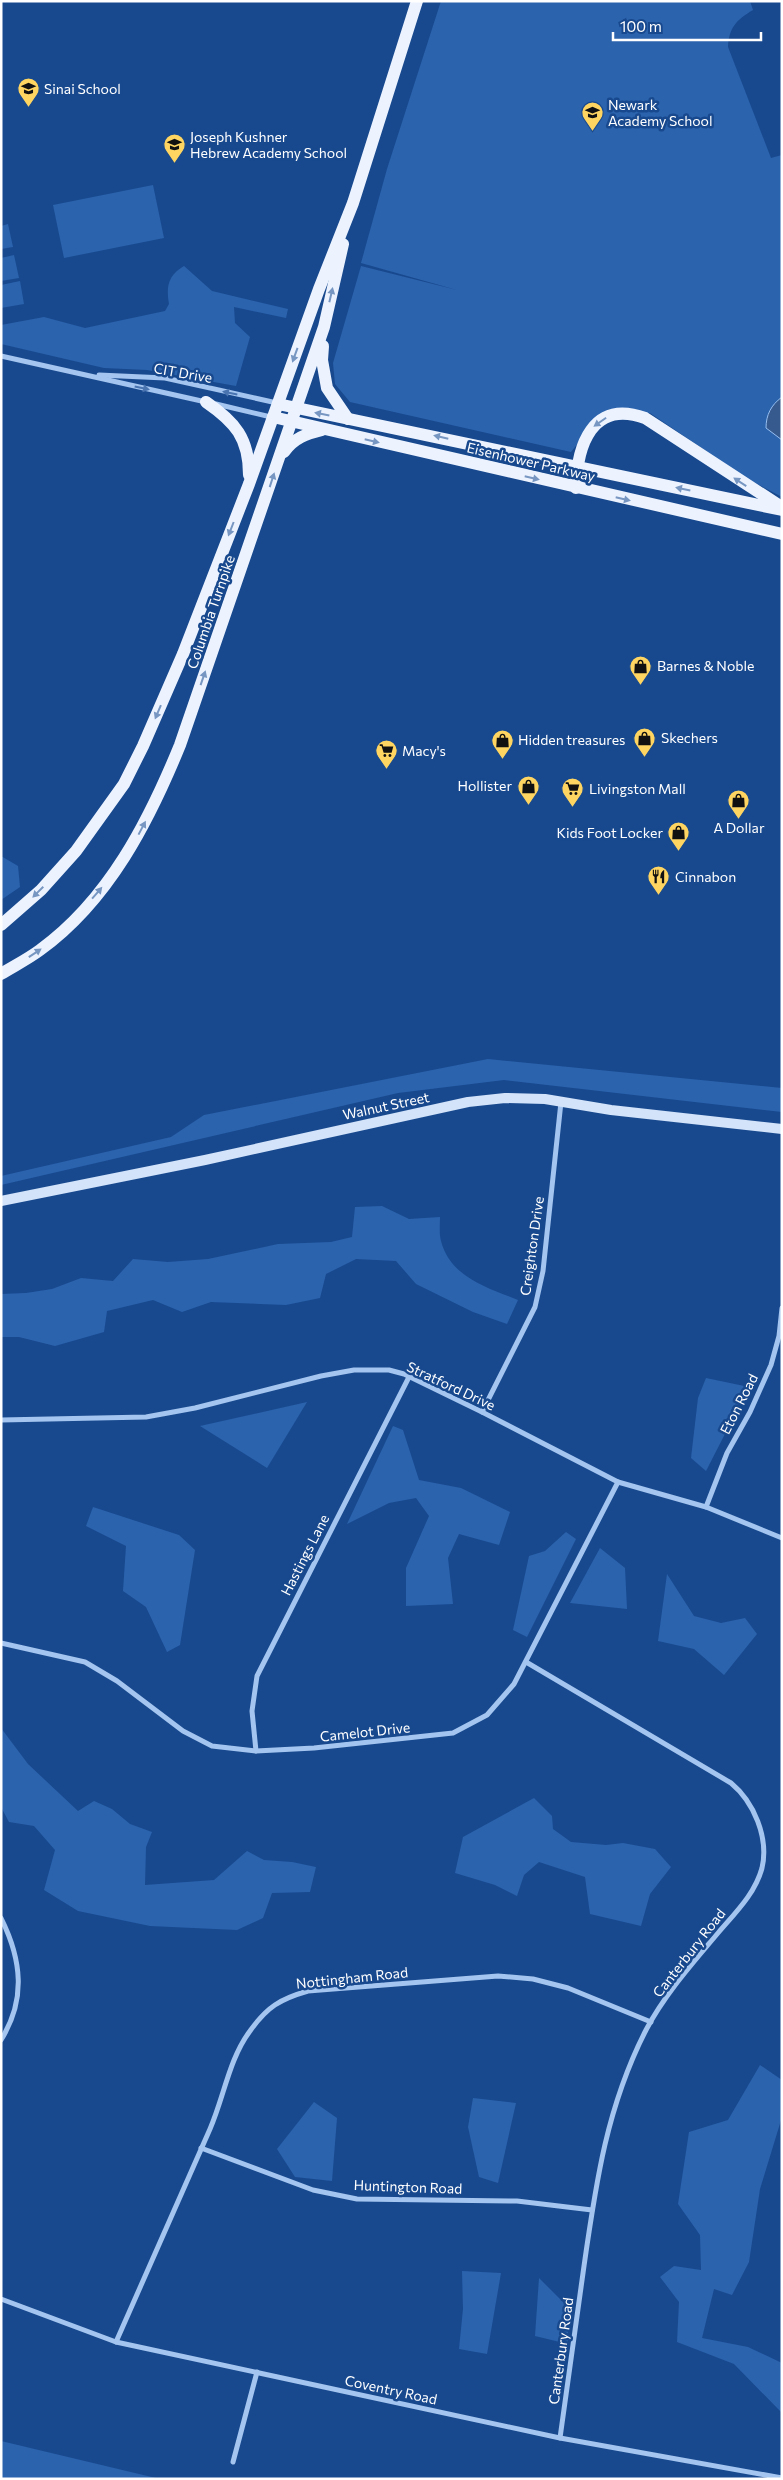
<svg xmlns="http://www.w3.org/2000/svg" width="783" height="2480" font-family="Commissioner,sans-serif">
  <style>
    .green { fill: #2b63ad }
    .water { fill: #365a8d; stroke: #97bff1 }
    .lines { fill: none; stroke-linecap: round; stroke-linejoin: round }
    .street { stroke: #a4c5ef; stroke-width: 5 }
    .secondary { stroke: #d2e3fa; stroke-width: 10 }
    .primary { stroke: #ecf3ff; stroke-width: 12 }
    .oneway { fill: #7796c1 }
    .oneway2 { fill: #4974b0 }
    .labels { text-anchor: middle; stroke-width: 5; stroke-linejoin: round; paint-order: stroke }
    .poi-label { font-size: 14px; fill: #fff; stroke: #18498e; text-anchor: start }
    .street-label { font-size: 14px; fill: #fff; stroke: #18498e }
  </style>
  <rect width="100%" height="100%" fill="#18498e"/>
  <g class="green">
    <path d="M441,1H750L753,10C736,20 729,28 728,47L771,158L782,155V497L746,478L650,413L604,411L571,452L350,402L335,384L333,363L361,266L457,290L361,263L387,169Z"/>
    <path d="M153,185L164,238L64,258L53,205Z"/>
    <path d="M8,224L13,247L1,249V226Z"/>
    <path d="M14,255L19,278L1,281V258Z"/>
    <path d="M184,266L212,291L288,309L286,318L234,307L235,323L250,337L236,386L147,370L104,368L1,344V325L44,317L85,328L165,311L169,304C166,287 168,275 184,266Z"/>
    <path d="M20,281L24,304L1,308V285Z"/>
    <path d="M1,856L18,866L20,887L1,900Z"/>
    <path d="M488,1059L782,1088V1112L504,1080L398,1093L1,1185V1176L171,1137L204,1115Z"/>
    <path d="M382,1206L409,1219L440,1217C440,1224 439,1234 441,1241C450,1277 488,1288 518,1300L507,1324L473,1312L416,1284L396,1261L356,1259L326,1274L320,1298L286,1305L211,1302L182,1312L153,1300L107,1311L104,1332L55,1346L19,1337H1V1294L26,1293L52,1289L81,1278L113,1281L133,1259L168,1262L208,1259L278,1244L331,1242L352,1237L355,1207Z"/>
    <path d="M706,1378L749,1387L706,1471L691,1458L698,1398Z"/>
    <path d="M307,1402L267,1468L200,1426Z"/>
    <path d="M393,1426L403,1430L419,1480L461,1488L510,1512L499,1545L459,1534L448,1558L453,1604L406,1606V1568L429,1516L416,1498L389,1503L347,1524Z"/>
    <path d="M93,1507L179,1535L195,1550L180,1645L167,1652L146,1607L123,1591L126,1546L86,1526Z"/>
    <path d="M566,1532L576,1539L527,1637L513,1630L529,1556L545,1551Z"/>
    <path d="M600,1548L625,1568L627,1609L570,1603Z"/>
    <path d="M667,1574L694,1616L721,1623L745,1618L757,1634L724,1675L694,1649L658,1641Z"/>
    <path d="M1,1728L28,1764L78,1811L94,1801L112,1809L130,1824L152,1832L146,1847L145,1885L214,1880L247,1851L264,1860L292,1862L316,1867L310,1892L272,1893L263,1918L237,1930L150,1926L78,1911L44,1890L55,1850L34,1826L9,1822L1,1807Z"/>
    <path d="M534,1798L552,1816L553,1829L571,1842L606,1845L623,1843L655,1849L671,1867L650,1894L641,1926L590,1914L585,1877L539,1862L524,1875L517,1896L495,1885L455,1873L463,1837Z"/>
    <path d="M760,2065L782,2080V2117L760,2189L749,2262L732,2295L714,2289L702,2338L748,2347L782,2363V2413L734,2364L677,2342L679,2302L660,2277L674,2266L701,2270L700,2235L678,2204L689,2132L728,2120Z"/>
    <path d="M473,2098L516,2103L498,2183L479,2177L468,2127Z"/>
    <path d="M314,2102L337,2118L332,2181L295,2177L277,2149Z"/>
    <path d="M462,2271L501,2273L487,2354L459,2349L463,2309Z"/>
    <path d="M539,2278L568,2307V2344L535,2336Z"/>
    <path d="M1,2441L160,2479H1Z"/>
  </g>
  <path class="water" d="M782,397V440L766,428C766,415 771,405 782,397Z"/>
  <g class="lines">
    <g class="street">
      <path d="M1,356L206,402"/>
      <path d="M99,375L165,378L277,403"/>
      <path d="M216,404L271,417"/>
      <path d="M482,1412L535,1307L543,1271L561,1102"/>
      <path d="M1,1420L146,1417L195,1408L321,1376L354,1370H389L404,1374L482,1412L618,1482L706,1507L782,1538"/>
      <path d="M706,1507L727,1453L750,1412L771,1365L779,1336L782,1308"/>
      <path d="M1,1643L85,1662L117,1681L183,1731L212,1746L256,1751L314,1748L453,1733L487,1715L514,1684L618,1482"/>
      <path d="M526,1662L731,1783C754,1802 769,1838 762,1868C755,1894 735,1913 718,1933C692,1964 665,1994 646,2030C607,2106 596,2182 584,2266C576,2323 568,2380 560,2438"/>
      <path d="M256,1751L252,1711L257,1676L409,1377"/>
      <path d="M1,1918C22,1960 26,2000 1,2040"/>
      <path d="M201,2148L313,2190L357,2199L517,2201L592,2210"/>
      <path d="M1,2299L116,2342L560,2438L782,2478"/>
      <path d="M116,2342C147,2271 178,2200 210,2129C224,2097 229,2059 250,2031C267,2007 280,1999 308,1991L498,1976L533,1979L568,1988L651,2022"/>
      <path d="M233,2462L257,2372"/>
    </g>
    <path class="secondary" d="M1,1201L205,1160L468,1102L505,1098L545,1099L611,1110L782,1129"/>
    <g class="primary">
      <path d="M323,346L322,360L327,388L348,419"/>
      <path d="M206,402C235,422 249,438 249,475"/>
      <path d="M278,404L782,510"/>
      <path d="M273,417L782,534"/>
      <path d="M284,452C294,438 306,434 322,430"/>
      <path d="M576,488C577,446 592,399 645,418L780,506"/>
      <path d="M1,925L41,890L76,851L124,784L143,746L183,654L249,484L319,289L353,203L417,1"/>
      <path d="M1,974C14,966 28,959 40,950C109,900 149,821 180,745L324,327L343,244"/>
    </g>
  </g>
  <defs><path id="oneway-solid" d="M-6-.8H1V-3.2L6.5 0L1 3.2V.8H-6Z" transform="scale(1.25)"/></defs>
  <g class="oneway">
    <use href="#oneway-solid" transform="translate(331 295) rotate(-77)"/>
    <use href="#oneway-solid" transform="translate(295 355) rotate(110)"/>
    <use href="#oneway-solid" transform="translate(322 414) rotate(-169)"/>
    <use href="#oneway-solid" transform="translate(600 422) rotate(145)"/>
    <use href="#oneway-solid" transform="translate(441 437) rotate(-167)"/>
    <use href="#oneway-solid" transform="translate(372 441) rotate(13)"/>
    <use href="#oneway-solid" transform="translate(532 478) rotate(13)"/>
    <use href="#oneway-solid" transform="translate(272 480) rotate(-72)"/>
    <use href="#oneway-solid" transform="translate(740 482) rotate(-147)"/>
    <use href="#oneway-solid" transform="translate(683 489) rotate(-168)"/>
    <use href="#oneway-solid" transform="translate(623 499) rotate(13)"/>
    <use href="#oneway-solid" transform="translate(231 529) rotate(111)"/>
    <use href="#oneway-solid" transform="translate(203 678) rotate(-71)"/>
    <use href="#oneway-solid" transform="translate(158 712) rotate(113)"/>
    <use href="#oneway-solid" transform="translate(142 828) rotate(-62)"/>
    <use href="#oneway-solid" transform="translate(38 892) rotate(135)"/>
    <use href="#oneway-solid" transform="translate(97 893) rotate(-49)"/>
    <use href="#oneway-solid" transform="translate(35 953) rotate(-34)"/>
  </g>
  <g class="oneway2">
    <use href="#oneway-solid" transform="translate(142 388) rotate(12)"/>
    <use href="#oneway-solid" transform="translate(230 393) rotate(-168)"/>
  </g>
  <defs>
    <symbol id="school-pin" viewBox="-11 -11 22 30"><path d="M0 17L-7.5 6A9.5 9.5 0 1 1 7.5 6Z" fill="#ffd562" stroke="#18498e"/><path d="M0-5L7-2L0 1L-7-2ZM-4 1L0 2.5L4 1V4Q0 6-4 4Z" fill="#111"/></symbol>
    <symbol id="shop-pin" viewBox="-11 -11 22 30"><path d="M0 17L-7.5 6A9.5 9.5 0 1 1 7.5 6Z" fill="#ffd562" stroke="#18498e"/><path d="M-5-2.5h2.3a2.7 3.5 0 0 1 5.4 0H5L5.5 6h-11ZM-1.5-2.5h3a1.5 2.3 0 0 0-3 0Z" fill="#111"/></symbol>
    <symbol id="supermarket-pin" viewBox="-11 -11 22 30"><path d="M0 17L-7.5 6A9.5 9.5 0 1 1 7.5 6Z" fill="#ffd562" stroke="#18498e"/><path d="M-6-5.5h2.5l.6 2H6L4.5 2H-2.5L-4.4-4H-6ZM-1.5 3.2a1.3 1.3 0 1 0 .1 0ZM3 3.2a1.3 1.3 0 1 0 .1 0Z" fill="#111"/></symbol>
    <symbol id="restaurant-pin" viewBox="-11 -11 22 30"><path d="M0 17L-7.5 6A9.5 9.5 0 1 1 7.5 6Z" fill="#ffd562" stroke="#18498e"/><path d="M-5-6h1v4h1v-4h1v4h1v-4h1v5L-1.5 .5V6h-2V.5L-5-1ZM5-6V6H3V1.5H1.5Q1.5-4 5-6Z" fill="#111"/></symbol>
  </defs>
  <g fill-rule="evenodd">
    <use href="#school-pin" x="16" y="76" width="25" height="34"/>
    <use href="#school-pin" x="580" y="100" width="25" height="34"/>
    <use href="#school-pin" x="162" y="132" width="25" height="34"/>
    <use href="#shop-pin" x="628" y="654" width="25" height="34"/>
    <use href="#shop-pin" x="632" y="726" width="25" height="34"/>
    <use href="#shop-pin" x="490" y="728" width="25" height="34"/>
    <use href="#supermarket-pin" x="374" y="738" width="25" height="34"/>
    <use href="#shop-pin" x="516" y="774" width="25" height="34"/>
    <use href="#supermarket-pin" x="560" y="776" width="25" height="34"/>
    <use href="#shop-pin" x="726" y="788" width="25" height="34"/>
    <use href="#shop-pin" x="666" y="820" width="25" height="34"/>
    <use href="#restaurant-pin" x="646" y="864" width="25" height="34"/>
  </g>
  <g class="labels">
    <g class="poi-label">
      <text x="44" y="94">Sinai School</text>
      <text x="608" y="110">Newark<tspan x="608" dy="16">Academy School</tspan></text>
      <text x="190" y="142">Joseph Kushner<tspan x="190" dy="16">Hebrew Academy School</tspan></text>
      <text x="657" y="671">Barnes &amp; Noble</text>
      <text x="661" y="743">Skechers</text>
      <text x="518" y="745">Hidden treasures</text>
      <text x="402" y="756">Macy's</text>
      <text x="512" y="791" text-anchor="end">Hollister</text>
      <text x="589" y="794">Livingston Mall</text>
      <text x="739" y="833" text-anchor="middle">A Dollar</text>
      <text x="663" y="838" text-anchor="end">Kids Foot Locker</text>
      <text x="675" y="882">Cinnabon</text>
    </g>
    <g class="street-label">
      <text transform="translate(183 373) rotate(10)" y="5">CIT Drive</text>
      <text transform="translate(531 462) rotate(13)" y="5">Eisenhower Parkway</text>
      <text transform="translate(211 612) rotate(-71)" y="5">Columbia Turnpike</text>
      <text transform="translate(386 1106) rotate(-12)" y="5">Walnut Street</text>
      <text transform="translate(532 1246) rotate(-82)" y="5">Creighton Drive</text>
      <text transform="translate(451 1386) rotate(25)" y="5">Stratford Drive</text>
      <text transform="translate(739 1404) rotate(-63)" y="5">Eton Road</text>
      <text transform="translate(305 1555) rotate(-63)" y="5">Hastings Lane</text>
      <text transform="translate(365 1732) rotate(-6)" y="5">Camelot Drive</text>
      <text transform="translate(689 1953) rotate(-52)" y="5">Canterbury Road</text>
      <text transform="translate(352 1978) rotate(-6)" y="5">Nottingham Road</text>
      <text transform="translate(408 2187) rotate(2)" y="5">Huntington Road</text>
      <text transform="translate(561 2351) rotate(-82)" y="5">Canterbury Road</text>
      <text transform="translate(391 2390) rotate(12)" y="5">Coventry Road</text>
    </g>
  </g>
  <rect width="783" height="2480" fill="none" stroke="#ffffff" stroke-width="5"/>
  <path d="M613 32v8h148v-8" fill="none" stroke="#ffffff" stroke-width="2.5"/>
  <text x="620" y="32" font-size="15" fill="#ffffff" stroke="#18498e" stroke-width="4" paint-order="stroke">100 m</text>
</svg>
